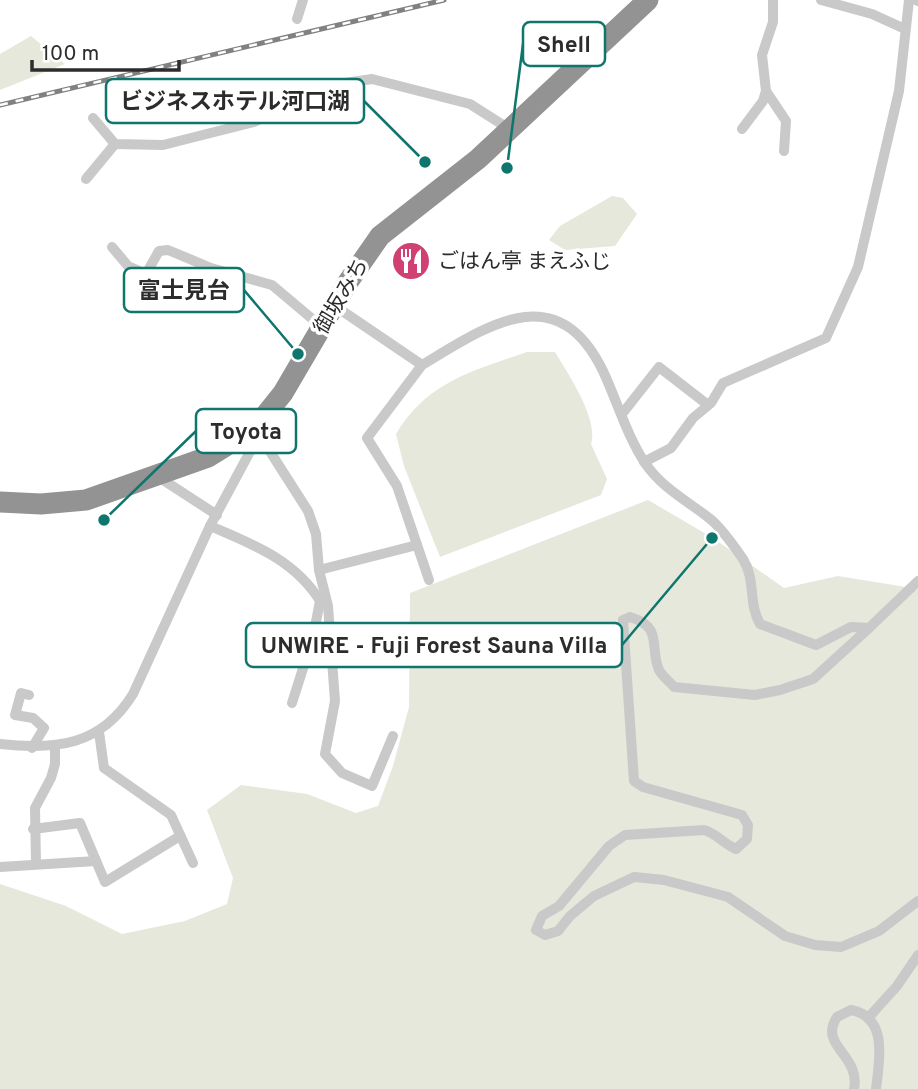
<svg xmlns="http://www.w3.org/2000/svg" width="918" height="1089" font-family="Overpass,'Noto Sans JP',sans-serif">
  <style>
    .green { fill: #e5e8db }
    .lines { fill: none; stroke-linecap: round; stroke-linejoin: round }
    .street { stroke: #c9c9c9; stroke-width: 10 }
    .highway { stroke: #939393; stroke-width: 21 }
    .rail-casing { stroke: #818181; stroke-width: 5 }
    .rail { stroke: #fff; stroke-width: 2.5; stroke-dasharray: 8; stroke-linecap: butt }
    .labels { text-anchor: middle; stroke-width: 7; stroke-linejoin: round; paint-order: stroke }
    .poi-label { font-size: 21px; fill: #2c2c2c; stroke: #fff; text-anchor: start }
    .street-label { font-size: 21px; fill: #2c2c2c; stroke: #fff }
    .leader { fill: none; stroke: #0f766e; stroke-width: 2.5 }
    .callout-dot { fill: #0f766e; stroke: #fff; stroke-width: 2.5 }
    .callout { fill: #fff; stroke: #0f766e; stroke-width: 2.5 }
    .callout-label { font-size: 23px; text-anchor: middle; font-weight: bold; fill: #2c2c2c }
  </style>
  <rect width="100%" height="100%" fill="#fff"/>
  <g class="green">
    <path d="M31,36L65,64L0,90V54Z"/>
    <path d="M612,196L623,198L637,214L615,246L565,250L549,240L560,226Z"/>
    <path d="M527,352H555C568,374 599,419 591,444L607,479L601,495L440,557L404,466L396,434C427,382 473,371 527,352Z"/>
    <path d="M648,500L713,538L784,588L838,576L918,589V1089H0V884L66,906L122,934L185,921L227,904L233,878L207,810L241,785L307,794L356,813L378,806L393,766L409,707L410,593Z"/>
  </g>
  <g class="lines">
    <g class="street">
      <path d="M773,0V22L762,55L766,91L786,121L784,151"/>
      <path d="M821,0L872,14L905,29"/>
      <path d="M916,0L918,1"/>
      <path d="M297,19L303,0"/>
      <path d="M93,118L115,144L163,145L254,122L332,85L372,79L470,104L511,130"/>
      <path d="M742,129L763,101L766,91"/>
      <path d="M86,179L115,144"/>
      <path d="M112,247L128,266L146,274L159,251L168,250L211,268L272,285L323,328"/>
      <path d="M335,306L422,365C487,326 557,276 603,371C617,401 627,436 645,463C662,488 686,500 709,518C721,527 734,546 743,559C756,580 748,603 760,624L816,645L851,627L869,628L918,581"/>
      <path d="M422,365L367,438L397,486L429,580"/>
      <path d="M622,414L659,367L708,405"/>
      <path d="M644,462L671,448L693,418L711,403L723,383L826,338L858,267L899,91L909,0"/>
      <path d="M157,476L217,515"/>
      <path d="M210,526C252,544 295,560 320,601L313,637L292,703"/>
      <path d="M319,570L417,545"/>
      <path d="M869,628L813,679L780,690L755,695L674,687C670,682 662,676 659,670C649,647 664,627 630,617L623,620L634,781L643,787L742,815L748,825L747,839L736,849C723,843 717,834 704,830L625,835L609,846L559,906L542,916L536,930L545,935L558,931L570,916L594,896L634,877L664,880L728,897L785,936L815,945L841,947L879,931L918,901"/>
      <path d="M29,695L21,693L15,715L33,718L44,728L32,748"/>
      <path d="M99,732L104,768L171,815L193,863"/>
      <path d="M0,744C56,750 101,746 133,694L210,526L253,446L255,428L308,511L316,534L319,570L328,606L335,701L325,754L342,773L372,786L393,736"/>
      <path d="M33,829L80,823L105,882L180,836"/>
      <path d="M36,864L35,808L51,778L55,764V746"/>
      <path d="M0,867L96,861"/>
      <path d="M868,1018L897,986L918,955"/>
      <path d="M854,1089C861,1055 818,1046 837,1017L851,1010C889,1017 879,1062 876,1089"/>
    </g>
    <path class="highway" d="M0,502L41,504L86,500L208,457L255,428L283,393L348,282L380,236L478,159L648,0"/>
    <defs>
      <path id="rail" d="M0,105L444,0"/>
    </defs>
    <use href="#rail" class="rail-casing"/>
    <use href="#rail" class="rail"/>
  </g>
  <defs>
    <symbol id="restaurant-disc" viewBox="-11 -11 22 22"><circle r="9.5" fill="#d04072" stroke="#fff"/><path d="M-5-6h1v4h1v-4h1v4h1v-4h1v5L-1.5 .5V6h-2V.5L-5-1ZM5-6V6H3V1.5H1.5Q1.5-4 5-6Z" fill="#fff"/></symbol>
  </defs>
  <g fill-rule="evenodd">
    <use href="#restaurant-disc" x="389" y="239" width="44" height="44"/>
  </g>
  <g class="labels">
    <g class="poi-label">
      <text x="438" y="268">ごはん亭 まえふじ</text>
    </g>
    <g class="street-label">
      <text transform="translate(341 296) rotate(-59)" y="7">御坂みち</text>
    </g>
  </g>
  <path class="leader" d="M507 168L523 44M425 162L364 101M298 354L244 290M104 520L196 431M712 538L622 645"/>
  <g class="callout-dot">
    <circle cx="507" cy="168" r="7"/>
    <circle cx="425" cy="162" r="7"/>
    <circle cx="298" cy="354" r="7"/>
    <circle cx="104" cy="520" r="7"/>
    <circle cx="712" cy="538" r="7"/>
  </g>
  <g class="callout">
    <rect x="523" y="22" width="82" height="44" rx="7"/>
    <rect x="106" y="79" width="258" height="44" rx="7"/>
    <rect x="124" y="268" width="120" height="44" rx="7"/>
    <rect x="196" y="409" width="100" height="44" rx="7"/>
    <rect x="246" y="623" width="376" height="44" rx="7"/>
  </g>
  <g class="callout-label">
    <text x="564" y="52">Shell</text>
    <text x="235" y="109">ビジネスホテル河口湖</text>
    <text x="184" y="298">富士見台</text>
    <text x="246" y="439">Toyota</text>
    <text x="434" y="653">UNWIRE - Fuji Forest Sauna Villa</text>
  </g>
  <path d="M32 60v10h147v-10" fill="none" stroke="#2c2c2c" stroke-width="3.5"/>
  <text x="42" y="60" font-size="21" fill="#2c2c2c" stroke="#ffffff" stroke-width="5" paint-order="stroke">100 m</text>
</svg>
